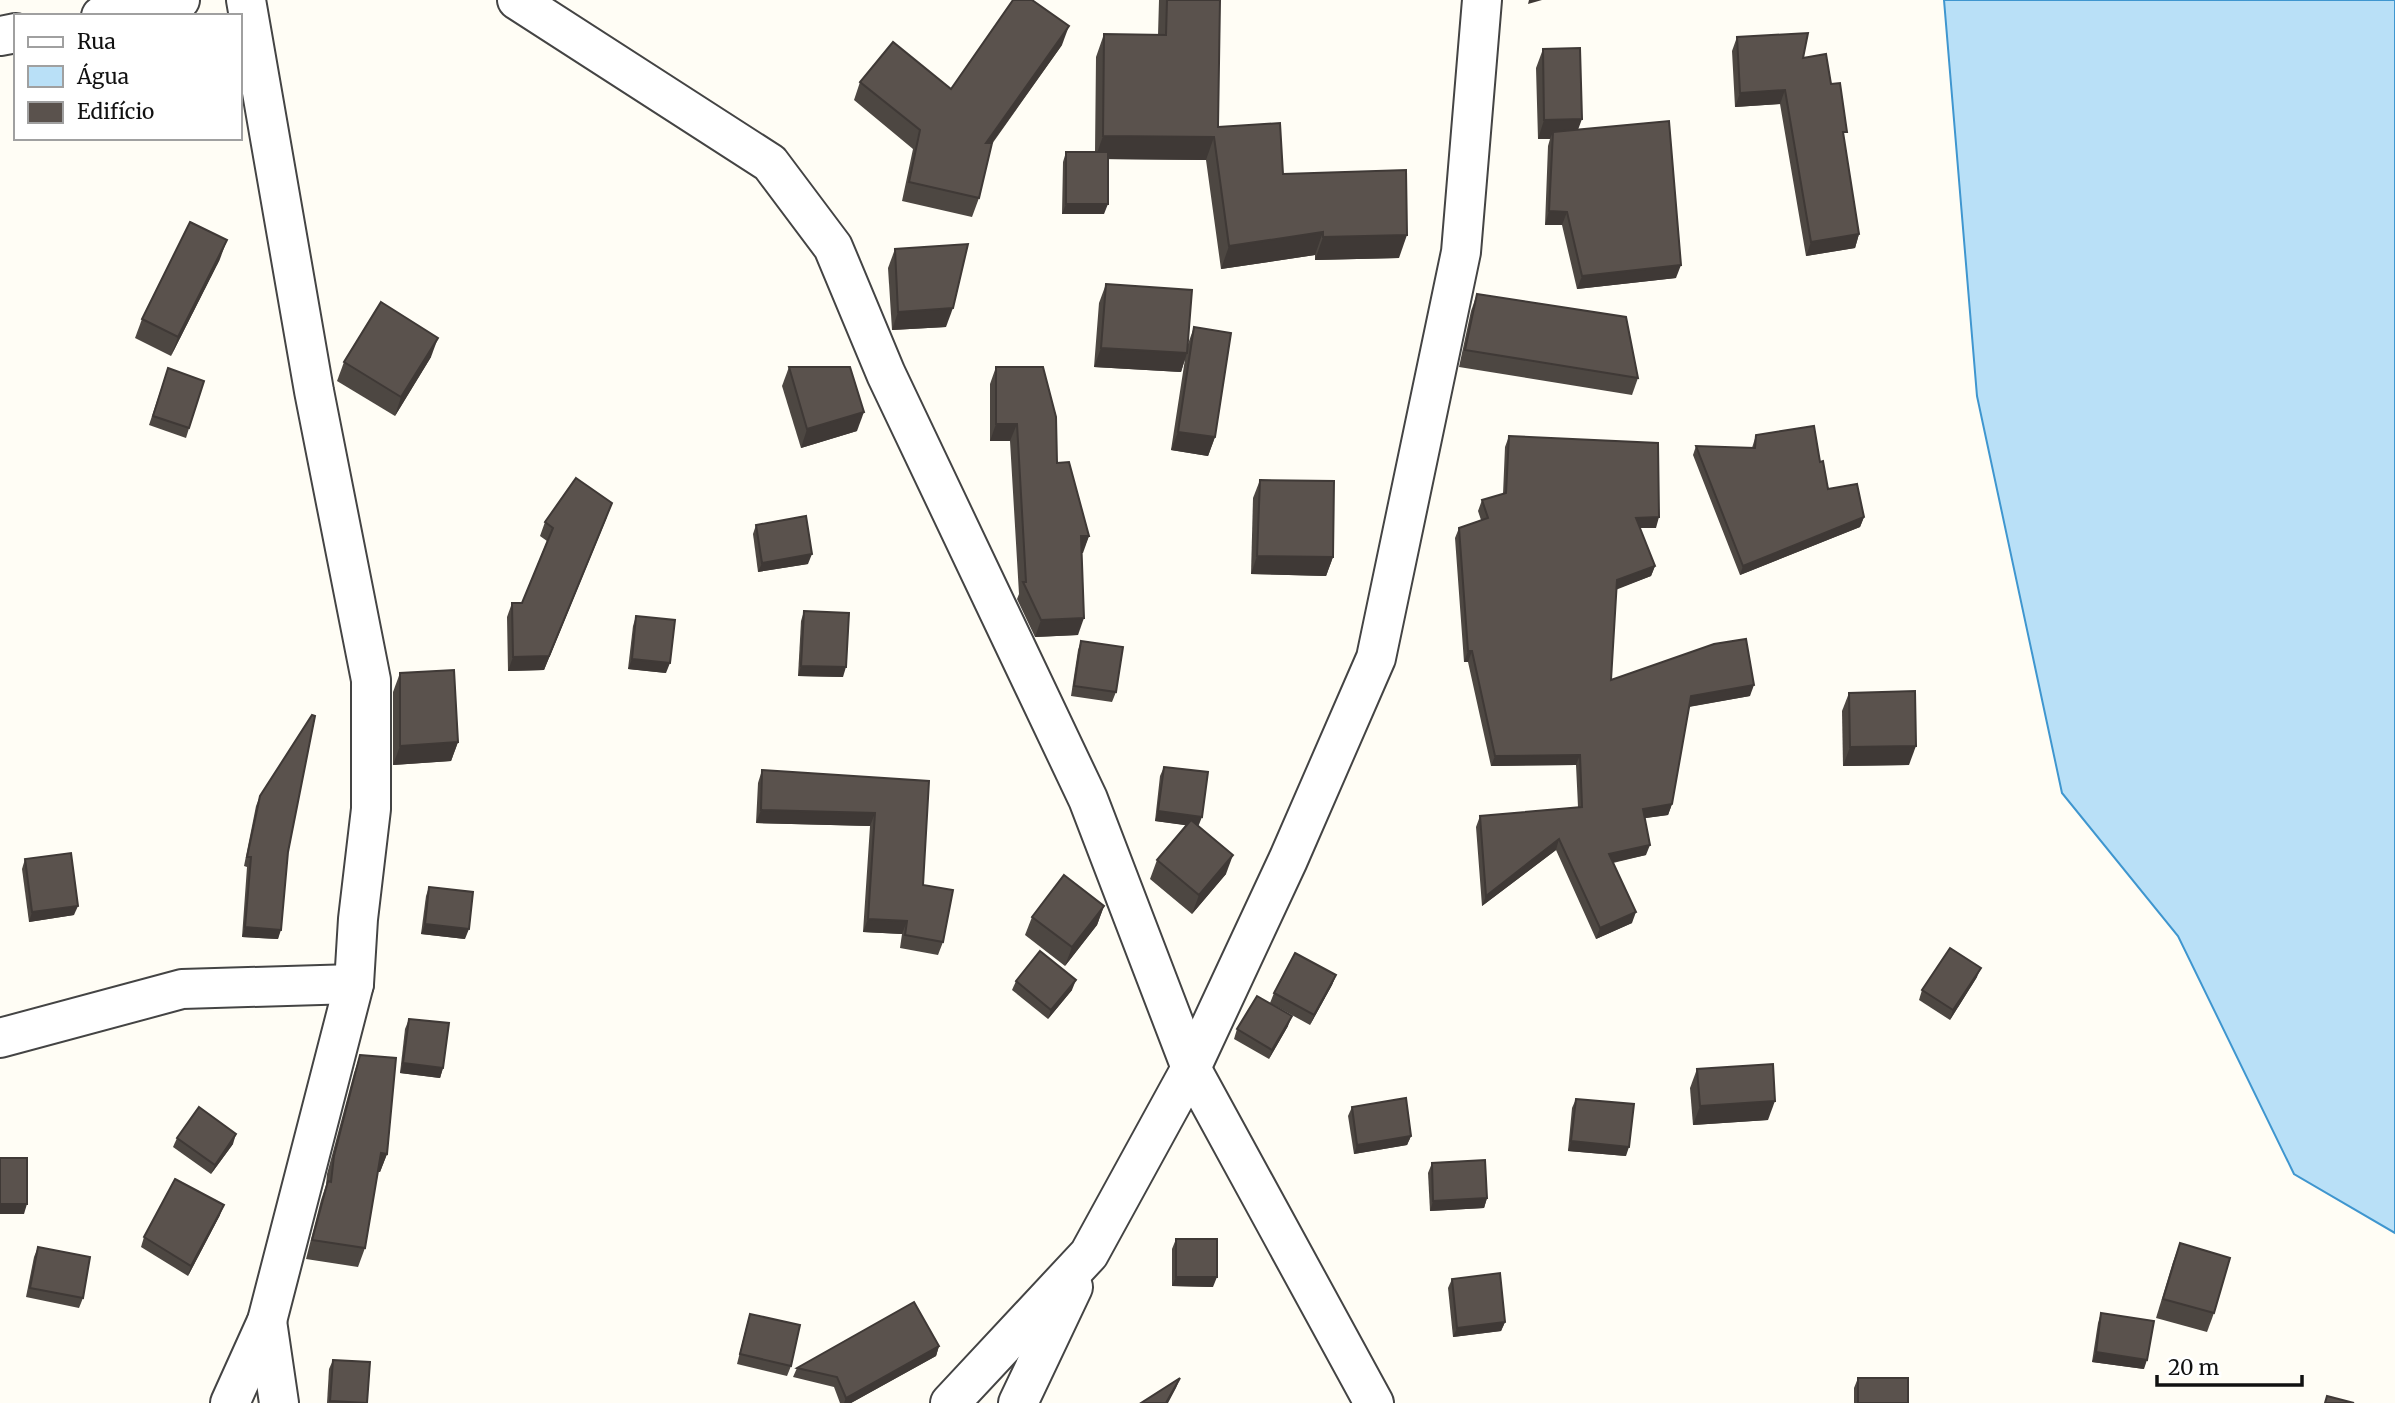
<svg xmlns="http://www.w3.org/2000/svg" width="2395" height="1403" font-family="Merriweather,serif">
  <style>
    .water { fill: #b9e0f7; stroke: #3f96cf; stroke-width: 2 }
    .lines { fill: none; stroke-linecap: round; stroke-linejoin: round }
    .minor-casing { stroke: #444; stroke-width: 42 }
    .minor { stroke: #fff; stroke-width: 38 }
    .wall { fill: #4d4742 }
    .shaded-wall { fill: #3f3936 }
    .building { fill: #5a524d; stroke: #3f3936; stroke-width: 2 }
  </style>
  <rect width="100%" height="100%" fill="#fffdf5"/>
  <path class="water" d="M1944,0H2395V1233L2294,1174L2178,936L2062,793L1977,396Z"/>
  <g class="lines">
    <defs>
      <g id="minor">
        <path d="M517,0L770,163L833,247L886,374L1088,799L1191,1068L1374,1403"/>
        <path d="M101,16L180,0"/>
        <path d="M0,36L16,33"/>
        <path d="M0,1038L182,989L354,984"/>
        <path d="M267,1321L279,1403"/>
        <path d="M230,1403L267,1321L354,984L358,919L371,809V680L314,391L246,0"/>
        <path d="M950,1403L1089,1254L1191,1068L1288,860L1376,658L1461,252L1482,0"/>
        <path d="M1018,1403L1073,1287"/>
      </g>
    </defs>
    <use href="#minor" class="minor-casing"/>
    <use href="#minor" class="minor"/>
  </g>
  <g class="wall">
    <path d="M1159,0H1220L1218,127L1399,258L1315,260V255L1221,269L1206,160L1108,159L1104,214H1062L1063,162L1066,152H1095L1096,57L1104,34L1158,35Z"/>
    <path d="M1737,37L1803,58L1831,84L1859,234L1855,248L1806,256L1780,104L1735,107L1732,51Z"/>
    <path d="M1062,45L992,144L979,198L972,217L902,201L913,149L854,100L860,82L951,89Z"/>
    <path d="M1543,49L1578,130L1676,278L1577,289L1562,225H1545L1548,146L1550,139H1538L1536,68Z"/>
    <path d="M895,249L946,327L892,330L888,268Z"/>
    <path d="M220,259L171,356L135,338L142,319Z"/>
    <path d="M1106,284L1188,344L1194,327L1215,437L1208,456L1171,450L1185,359L1181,372L1094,367L1099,303Z"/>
    <path d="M1477,294L1638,378L1632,395L1459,367L1471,311Z"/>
    <path d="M431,357L395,416L337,381L344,362Z"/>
    <path d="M789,367L857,431L801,448L782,386Z"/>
    <path d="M996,367L1057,463L1089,536L1082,553L1078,635L1035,637L1017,599L1019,594L1010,441H990V384Z"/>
    <path d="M168,368L204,381L186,438L149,425Z"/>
    <path d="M1756,435L1820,462L1828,489L1864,517L1860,527L1740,575L1693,455L1696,446L1752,448Z"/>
    <path d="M1509,436L1656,528H1640L1655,566L1651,576L1616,589L1611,680L1750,696L1689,707L1672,804L1668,815L1645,818L1646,855L1613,863L1632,923L1596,939L1556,850L1482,906L1476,827L1480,816L1578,807L1576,765L1491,766L1468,662H1464L1455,538L1459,528L1481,520L1478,511L1482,500L1503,494L1505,447Z"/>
    <path d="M1260,480L1333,557L1326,576L1251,574L1253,498Z"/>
    <path d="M607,517L544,670L508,671L507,617L512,603H522L547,541L540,536L545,522Z"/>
    <path d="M756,525L808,564L758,572L753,534Z"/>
    <path d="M804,611L843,677L798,676L801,621Z"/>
    <path d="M636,616L666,673L628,669L633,626Z"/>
    <path d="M1081,641L1116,692L1112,702L1071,696L1078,650Z"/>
    <path d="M400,673L458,742L451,761L393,765V692Z"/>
    <path d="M1849,693L1909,765L1843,766L1842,711Z"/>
    <path d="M1164,767L1226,874L1192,914L1150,879L1157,860L1186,825L1155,821L1160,776Z"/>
    <path d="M762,770L929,781L923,885L943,942L938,955L900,948L902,934L863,932L870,826L756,823L758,783Z"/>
    <path d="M260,796L288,852L278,939L242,937L247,867L244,866L256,806Z"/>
    <path d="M25,859L74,915L29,922L22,869Z"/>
    <path d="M429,887L465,939L421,934L426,896Z"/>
    <path d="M1104,906L1097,925L1065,966L1025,935L1032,917Z"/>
    <path d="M1336,975L1332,985L1310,1025L1270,1003L1274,993Z"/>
    <path d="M1977,977L1950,1020L1919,1000L1922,990Z"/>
    <path d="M1016,981L1072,990L1048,1019L1012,990Z"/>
    <path d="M409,1019L443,1068L440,1078L400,1073L405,1029Z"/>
    <path d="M1288,1026L1269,1059L1234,1039L1237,1029Z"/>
    <path d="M360,1055L387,1154L380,1172H378L365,1248L358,1267L306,1259L321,1200L326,1185L327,1174L354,1073Z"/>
    <path d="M1697,1069L1768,1120L1693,1125L1690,1088Z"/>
    <path d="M1576,1099L1626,1156L1568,1151L1572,1108Z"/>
    <path d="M1352,1107L1411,1136L1407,1145L1354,1154L1348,1116Z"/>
    <path d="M177,1138L233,1144L211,1174L173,1147Z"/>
    <path d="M1432,1163L1487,1198L1484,1208L1430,1211L1428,1173Z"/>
    <path d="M220,1215L188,1276L141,1247L144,1237Z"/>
    <path d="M1176,1239L1213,1287L1172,1286V1249Z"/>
    <path d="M2180,1243L2214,1313L2207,1332L2156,1318L2173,1262Z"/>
    <path d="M38,1247L83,1298L79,1308L26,1297L34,1257Z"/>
    <path d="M1452,1279L1505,1322L1501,1331L1453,1337L1448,1288Z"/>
    <path d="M2101,1313L2144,1369L2092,1362L2098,1323Z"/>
    <path d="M750,1314L791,1366L787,1376L737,1364L747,1324Z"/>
    <path d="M939,1346L936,1356L851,1403H840L834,1387L793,1377L797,1368Z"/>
    <path d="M333,1360L367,1403H327L329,1369Z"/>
    <path d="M1858,1378L1908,1403H1854V1388Z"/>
  </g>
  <g class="shaded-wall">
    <path d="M1529,0H1542L1528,4Z"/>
    <path d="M1069,26L1062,45L979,161L986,143Z"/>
    <path d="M1785,90L1780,104L1735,107L1740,93Z"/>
    <path d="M1582,119L1575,138L1553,132L1550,139H1538L1544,120Z"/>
    <path d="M1103,136L1214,137L1206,160L1095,159Z"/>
    <path d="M1066,204H1108L1104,214H1062Z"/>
    <path d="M1549,211L1567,212L1562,225H1545Z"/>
    <path d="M1323,232L1315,255L1221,269L1229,246Z"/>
    <path d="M1859,234L1855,248L1806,256L1811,242Z"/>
    <path d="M1407,235L1399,258L1315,260L1323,237Z"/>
    <path d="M227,240L220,259L171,356L178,337Z"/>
    <path d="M1681,265L1676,278L1577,289L1582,276Z"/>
    <path d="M953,308L946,327L892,330L898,312Z"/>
    <path d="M438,338L431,357L395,416L401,397Z"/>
    <path d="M1101,348L1187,353L1181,372L1094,367Z"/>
    <path d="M864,412L857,431L801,448L807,429Z"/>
    <path d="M996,424H1017L1010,441H990Z"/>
    <path d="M1178,432L1215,437L1208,456L1171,450Z"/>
    <path d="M612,503L544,670L508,671L513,657Z"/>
    <path d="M1659,517L1656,528H1632L1636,518Z"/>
    <path d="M1864,517L1860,527L1740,575L1743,566Z"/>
    <path d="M1081,536H1089L1083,553H1075Z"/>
    <path d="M812,554L808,564L758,572L762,563Z"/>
    <path d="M1257,556L1333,557L1326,576L1251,574Z"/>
    <path d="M1655,566L1651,576L1613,591L1617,580Z"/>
    <path d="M1084,618L1078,635L1035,637L1041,620Z"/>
    <path d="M1468,651H1472L1468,662H1464Z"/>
    <path d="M632,659L670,663L666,673L628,669Z"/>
    <path d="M801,666L846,667L843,677L798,676Z"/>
    <path d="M1754,685L1750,696L1687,707L1691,696Z"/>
    <path d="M458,742L451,761L393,765L400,746Z"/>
    <path d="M1916,746L1909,765L1843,766L1850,747Z"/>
    <path d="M1580,755L1576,765L1491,766L1495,756Z"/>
    <path d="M1672,804L1668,815L1639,819L1643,809Z"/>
    <path d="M761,810L875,813L870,826L756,823Z"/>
    <path d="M1158,811L1202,817L1198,827L1155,821Z"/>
    <path d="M1559,839L1556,850L1482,906L1486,896Z"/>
    <path d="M1650,845L1646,855L1605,864L1609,854Z"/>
    <path d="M1233,855L1226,874L1192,914L1199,895Z"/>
    <path d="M78,906L74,915L29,922L32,912Z"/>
    <path d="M1104,906L1097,925L1065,966L1072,947Z"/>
    <path d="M1636,912L1632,923L1596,939L1600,928Z"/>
    <path d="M868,919L907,921L902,934L863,932Z"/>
    <path d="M425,924L469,929L465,939L421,934Z"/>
    <path d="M245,927L281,930L278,939L242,937Z"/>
    <path d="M1981,968L1977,977L1950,1020L1953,1010Z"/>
    <path d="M1336,975L1332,985L1310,1025L1314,1015Z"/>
    <path d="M1076,980L1072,990L1048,1019L1051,1010Z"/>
    <path d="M1292,1016L1288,1026L1269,1059L1272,1050Z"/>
    <path d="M403,1063L443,1068L440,1078L400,1073Z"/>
    <path d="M1775,1101L1768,1120L1693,1125L1700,1106Z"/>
    <path d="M236,1134L233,1144L211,1174L215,1165Z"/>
    <path d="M1411,1136L1407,1145L1354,1154L1357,1145Z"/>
    <path d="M1571,1141L1629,1147L1626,1156L1568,1151Z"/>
    <path d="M381,1153L387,1154L380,1172H374Z"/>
    <path d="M1487,1198L1484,1208L1430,1211L1433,1201Z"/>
    <path d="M0,1204H27L24,1214H0Z"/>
    <path d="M224,1205L220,1215L188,1276L191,1266Z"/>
    <path d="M1176,1277H1217L1213,1287L1172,1286Z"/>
    <path d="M1505,1322L1501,1331L1453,1337L1457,1328Z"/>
    <path d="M939,1346L936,1356L851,1403H844L846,1398Z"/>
    <path d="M2096,1352L2147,1360L2144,1369L2092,1362Z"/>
    <path d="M1180,1378L1176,1388L1168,1403H1166Z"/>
  </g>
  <g class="building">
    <path d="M1013,0H1032L1069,26L986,143H992L979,198L909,182L920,130L860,82L893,42L951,89Z"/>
    <path d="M1167,0H1220L1218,127L1280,123L1283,174L1406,170L1407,235L1323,237V232L1229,246L1214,137L1103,136L1104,34L1166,35Z"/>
    <path d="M1808,33L1803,58L1826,54L1831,84L1840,83L1847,132H1843L1859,234L1811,242L1785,90L1740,93L1737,37Z"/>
    <path d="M1580,48L1582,119L1544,120L1543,49Z"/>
    <path d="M1669,121L1681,265L1582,276L1567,212L1549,211L1553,132Z"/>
    <rect x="1066" y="152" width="42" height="52"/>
    <path d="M190,222L227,240L178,337L142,319Z"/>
    <path d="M968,244L953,308L898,312L895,249Z"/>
    <path d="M1106,284L1192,290L1187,353L1101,348Z"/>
    <path d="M1477,294L1626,317L1638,378L1465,350Z"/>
    <path d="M381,302L438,338L401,397L344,362Z"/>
    <path d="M1194,327L1231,333L1215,437L1178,432Z"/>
    <path d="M789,367H850L864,412L807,429Z"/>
    <path d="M996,367H1043L1056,417L1057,463L1069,462L1089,536H1081L1084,618L1041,620L1023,582H1026L1017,424H996Z"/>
    <path d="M168,368L204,381L189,428L153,416Z"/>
    <path d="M1814,426L1820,462L1823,461L1828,489L1857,484L1864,517L1743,566L1696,446L1755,448L1756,435Z"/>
    <path d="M1509,436L1658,443L1659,517L1636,518L1655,566L1617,580L1611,680L1714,644L1746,639L1754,685L1691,696L1672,804L1643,809L1650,845L1609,854L1636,912L1600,928L1559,839L1486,896L1480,816L1582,807L1580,755L1495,756L1472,651H1468L1459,528L1488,518L1482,500L1506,493Z"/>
    <path d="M576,478L612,503L549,656L513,657L512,603H522L553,528L545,522Z"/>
    <path d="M1260,480L1334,481L1333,557L1257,556Z"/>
    <path d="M806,516L812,554L762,563L756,525Z"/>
    <path d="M804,611L849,613L846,667L801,666Z"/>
    <path d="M636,616L675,620L670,663L632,659Z"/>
    <path d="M1081,641L1123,647L1116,692L1074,686Z"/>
    <path d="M454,670L458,742L400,746V673Z"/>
    <path d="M1915,691L1916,746L1850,747L1849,693Z"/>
    <path d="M312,715L315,716L288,852L281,930L245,927L251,857H247L260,796Z"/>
    <path d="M1164,767L1208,772L1202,817L1158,811Z"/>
    <path d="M762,770L929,781L923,885L953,890L943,942L905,935L907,921L868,919L875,813L761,810Z"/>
    <path d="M1191,820L1233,855L1199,895L1157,860Z"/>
    <path d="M71,853L78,906L32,912L25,859Z"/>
    <path d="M1064,875L1104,906L1072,947L1032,917Z"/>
    <path d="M429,887L473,892L469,929L425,924Z"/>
    <path d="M1950,948L1981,968L1953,1010L1922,990Z"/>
    <path d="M1040,951L1076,980L1051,1010L1016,981Z"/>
    <path d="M1295,953L1336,975L1314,1015L1274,993Z"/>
    <path d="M1257,996L1292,1016L1272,1050L1237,1029Z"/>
    <path d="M409,1019L449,1023L443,1068L403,1063Z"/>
    <path d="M360,1055L396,1058L387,1154L381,1153L365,1248L312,1240L328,1181L331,1182L334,1156Z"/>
    <path d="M1773,1064L1775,1101L1700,1106L1697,1069Z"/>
    <path d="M1406,1098L1411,1136L1357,1145L1352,1107Z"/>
    <path d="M1576,1099L1634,1104L1629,1147L1571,1141Z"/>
    <path d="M199,1107L236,1134L215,1165L177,1138Z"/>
    <rect x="0" y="1158" width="27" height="46"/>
    <path d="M1485,1160L1487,1198L1433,1201L1432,1163Z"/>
    <path d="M175,1179L224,1205L191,1266L144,1237Z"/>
    <rect x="1176" y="1239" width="41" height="38"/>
    <path d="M2180,1243L2230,1258L2214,1313L2163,1299Z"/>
    <path d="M38,1247L90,1257L83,1298L30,1288Z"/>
    <path d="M1500,1273L1505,1322L1457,1328L1452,1279Z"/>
    <path d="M914,1302L939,1346L846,1398L837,1377L797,1368Z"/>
    <path d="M2101,1313L2154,1321L2147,1360L2096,1352Z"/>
    <path d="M750,1314L800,1325L791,1366L740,1354Z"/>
    <path d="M333,1360L370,1362L367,1403L330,1401Z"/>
    <path d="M1180,1378L1166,1403H1141Z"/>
    <rect x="1858" y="1378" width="50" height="25"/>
    <path d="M2327,1396L2354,1403H2325Z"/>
  </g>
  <rect x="14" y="14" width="228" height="126" fill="#ffffff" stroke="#a0a0a0" stroke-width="2"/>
  <rect x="28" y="37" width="35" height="10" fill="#ffffff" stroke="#a0a0a0" stroke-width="2"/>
  <text x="77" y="49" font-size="21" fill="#111111">Rua</text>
  <rect x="28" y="66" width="35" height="21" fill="#b9e0f7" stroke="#a0a0a0" stroke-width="2"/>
  <text x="77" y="84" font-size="21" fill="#111111">Água</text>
  <rect x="28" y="102" width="35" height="21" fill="#5a524d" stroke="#a0a0a0" stroke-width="2"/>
  <text x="77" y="119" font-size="21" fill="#111111">Edifício</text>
  <path d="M2157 1375v10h145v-10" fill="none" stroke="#111111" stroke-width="3.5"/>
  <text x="2168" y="1375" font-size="21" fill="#111111" stroke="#ffffff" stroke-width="5" paint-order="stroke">20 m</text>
</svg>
